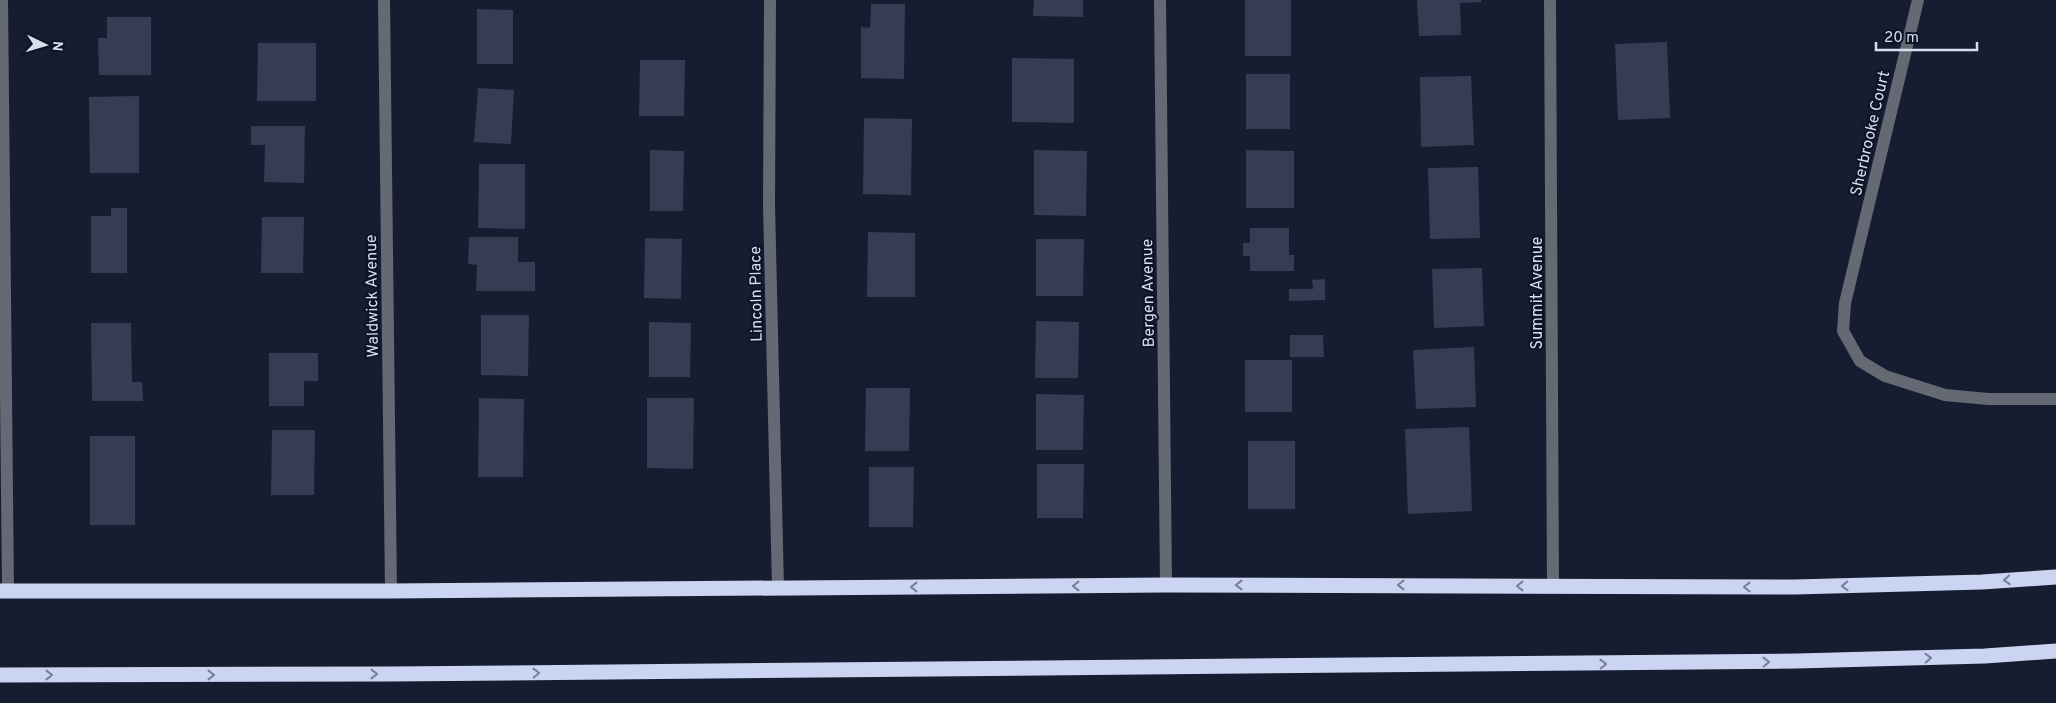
<svg xmlns="http://www.w3.org/2000/svg" width="2056" height="703" font-family="Overpass,sans-serif">
  <style>
    .building { fill: #353c53 }
    .lines { fill: none; stroke-linecap: round; stroke-linejoin: round }
    .minor { stroke: #656974; stroke-width: 12 }
    .highway { stroke: #cbd5f1; stroke-width: 15 }
    .oneway { stroke: #767e96 }
    .labels { text-anchor: middle; stroke-width: 4.5; stroke-linejoin: round; paint-order: stroke }
    .street-label { font-size: 16px; fill: #d9deed; stroke: #0e1427 }
  </style>
  <rect width="100%" height="100%" fill="#161d31"/>
  <g class="building">
    <path d="M1034,0H1083V17L1033,16Z"/>
    <rect x="1245" y="0" width="46" height="56"/>
    <path d="M1417,0H1481V2L1460,3L1461,35L1419,36Z"/>
    <path d="M871,4H905L904,79L861,78V27L870,28Z"/>
    <path d="M477,9L513,10V64H477Z"/>
    <path d="M107,17H151V75H99L98,38H107Z"/>
    <path d="M1667,42L1670,118L1618,120L1615,44Z"/>
    <path d="M258,43H316V101H257Z"/>
    <path d="M1012,58L1074,59V123L1012,122Z"/>
    <path d="M640,60H685L684,116H639Z"/>
    <rect x="1246" y="74" width="44" height="55"/>
    <path d="M1471,76L1474,145L1421,147L1420,77Z"/>
    <path d="M478,88L514,90L511,144L474,142Z"/>
    <path d="M139,96V173H90L89,97Z"/>
    <path d="M864,118L912,119L911,195L863,194Z"/>
    <path d="M251,126H305L304,183L264,182L265,145H251Z"/>
    <path d="M650,150L684,151L683,211H650Z"/>
    <path d="M1034,150L1087,151L1086,216L1034,215Z"/>
    <path d="M1246,150L1294,151V208H1246Z"/>
    <path d="M479,164H525V229L478,228Z"/>
    <path d="M1478,167L1480,238L1430,239L1428,168Z"/>
    <path d="M111,208H127V273H91V216H111Z"/>
    <path d="M262,217H304L303,273H261Z"/>
    <path d="M1250,228H1289V255H1294V271H1250V256H1243V243H1250Z"/>
    <path d="M868,232L915,233V297H867Z"/>
    <path d="M469,237H518V262H535V291H476L477,265L468,264Z"/>
    <path d="M645,238L682,239L681,299L644,298Z"/>
    <path d="M1036,239H1084L1083,296H1036Z"/>
    <path d="M1482,268L1484,326L1434,328L1432,269Z"/>
    <path d="M1325,279V300L1289,301V289H1313L1312,280Z"/>
    <path d="M481,315H529L528,376L481,375Z"/>
    <path d="M1036,321L1079,322L1078,378H1035Z"/>
    <path d="M649,322L691,323L690,377H649Z"/>
    <path d="M91,323H131L132,382H142L143,401H92Z"/>
    <path d="M1290,335H1323L1324,357H1290Z"/>
    <path d="M1474,347L1476,407L1416,409L1413,350Z"/>
    <path d="M269,353H318V381H304V406H269Z"/>
    <rect x="1245" y="360" width="47" height="52"/>
    <path d="M866,388H910L909,451H865Z"/>
    <path d="M1036,394L1084,395L1083,450H1036Z"/>
    <path d="M479,398L524,399L523,477H478Z"/>
    <path d="M647,398H694L693,469L647,468Z"/>
    <path d="M1469,427L1472,511L1408,514L1405,429Z"/>
    <path d="M272,430H315L314,495H271Z"/>
    <rect x="90" y="436" width="45" height="89"/>
    <rect x="1248" y="441" width="47" height="68"/>
    <path d="M1037,464H1084L1083,518H1037Z"/>
    <path d="M869,467H914L913,527H869Z"/>
  </g>
  <g class="lines">
    <g class="minor">
      <path d="M2,0L8,591"/>
      <path d="M384,0L391,591"/>
      <path d="M770,0L769,205L778,588"/>
      <path d="M1160,0L1166,585"/>
      <path d="M1550,0L1553,586"/>
      <path d="M1918,0L1845,303L1843,331L1860,361L1885,376L1945,395L1988,399H2056"/>
    </g>
    <g class="highway">
      <path d="M0,591H391L1166,585L1795,587L1982,582L2056,577"/>
      <path d="M0,675L391,674L1797,661L1985,656L2056,651"/>
    </g>
  </g>
  <defs><path id="oneway-chevron" d="M-2-3.5L2.5 0L-2 3.5" fill="none" stroke-width="1.6" stroke-linecap="round" stroke-linejoin="round" transform="scale(1.25)"/></defs>
  <g class="oneway">
    <use href="#oneway-chevron" transform="translate(2007 580) rotate(176)"/>
    <use href="#oneway-chevron" transform="translate(1239 585) rotate(-180)"/>
    <use href="#oneway-chevron" transform="translate(1401 585) rotate(-180)"/>
    <use href="#oneway-chevron" transform="translate(1076 586) rotate(180)"/>
    <use href="#oneway-chevron" transform="translate(1520 586) rotate(-180)"/>
    <use href="#oneway-chevron" transform="translate(1845 586) rotate(178)"/>
    <use href="#oneway-chevron" transform="translate(914 587) rotate(180)"/>
    <use href="#oneway-chevron" transform="translate(1747 587) rotate(-180)"/>
    <use href="#oneway-chevron" transform="translate(1928 658) rotate(-2)"/>
    <use href="#oneway-chevron" transform="translate(1766 662) rotate(-1)"/>
    <use href="#oneway-chevron" transform="translate(1603 664) rotate(-1)"/>
    <use href="#oneway-chevron" transform="translate(536 673) rotate(-1)"/>
    <use href="#oneway-chevron" transform="translate(374 674)"/>
    <use href="#oneway-chevron" transform="translate(49 675)"/>
    <use href="#oneway-chevron" transform="translate(211 675)"/>
  </g>
  <g class="labels">
    <g class="street-label">
      <text transform="translate(1869 133) rotate(-77)" y="6">Sherbrooke Court</text>
      <text transform="translate(1147 293) rotate(-91)" y="6">Bergen Avenue</text>
      <text transform="translate(1536 293) rotate(-90)" y="6">Summit Avenue</text>
      <text transform="translate(755 294) rotate(-91)" y="6">Lincoln Place</text>
      <text transform="translate(371 296) rotate(-91)" y="6">Waldwick Avenue</text>
    </g>
  </g>
  <g transform="translate(45 45) rotate(95)" stroke="#0e1427" stroke-width="4" paint-order="stroke">
  <path d="M0-4L9 19L0 12L-9 19Z" fill="#d9deed"/>
  <text y="-8" font-size="14" font-weight="bold" text-anchor="middle" fill="#d9deed">N</text>
  </g>
  <path d="M1876 42v8h101v-8" fill="none" stroke="#d9deed" stroke-width="2.5"/>
  <text x="1884" y="42" font-size="15" fill="#d9deed" stroke="#0e1427" stroke-width="4" paint-order="stroke">20 m</text>
</svg>
